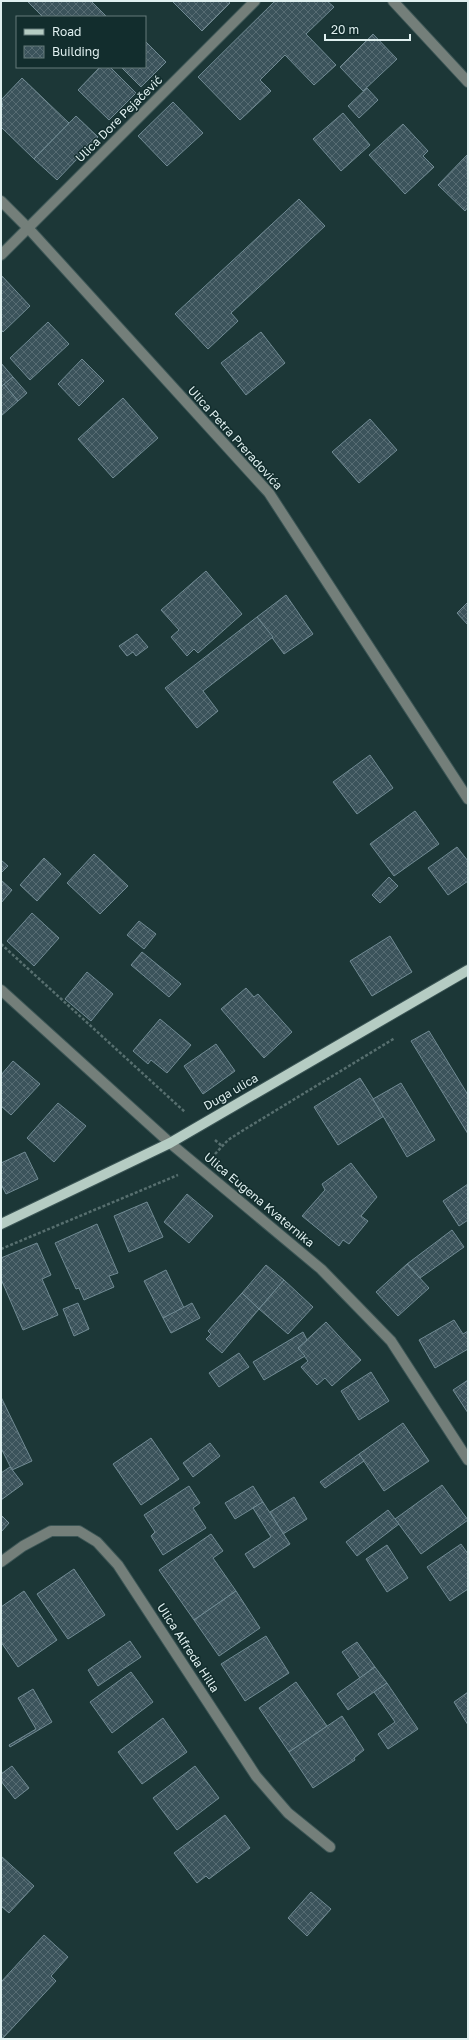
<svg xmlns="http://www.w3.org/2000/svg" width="469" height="2040" font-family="'Golos Text',sans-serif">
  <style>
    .building { fill: url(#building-cross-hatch); stroke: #718b94 }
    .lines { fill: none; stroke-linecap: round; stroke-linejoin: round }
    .minor-casing { stroke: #3b5555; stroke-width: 12 }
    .major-casing { stroke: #3b5555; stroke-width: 12 }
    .path { stroke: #576f6f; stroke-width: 2.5; stroke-dasharray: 3 2; stroke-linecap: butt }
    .minor { stroke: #747f7a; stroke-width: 10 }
    .major { stroke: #b5ccc3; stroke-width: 10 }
    .labels { text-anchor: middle; stroke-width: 3; stroke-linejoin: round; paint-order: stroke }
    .street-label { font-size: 12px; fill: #e0f0f0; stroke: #122d2d }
  </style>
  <defs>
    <pattern id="building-cross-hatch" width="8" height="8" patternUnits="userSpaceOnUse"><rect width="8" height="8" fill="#3b535b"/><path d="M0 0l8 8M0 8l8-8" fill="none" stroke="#576c73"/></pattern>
  </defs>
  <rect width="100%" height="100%" fill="#1c3737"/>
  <g class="building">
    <path d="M27,1H91L107,17H43Z"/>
    <path d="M172,1H228L230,3L202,31Z"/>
    <path d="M275,1H327L334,7L306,34L336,65L314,85L285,55L260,80L271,91L240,120L198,77Z"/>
    <path d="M373,34L397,59L363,91L340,67Z"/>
    <path d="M145,41L166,62L141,87L121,67H145Z"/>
    <path d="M100,67H110L136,93L109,120L78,90Z"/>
    <path d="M22,78L69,123L34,159L1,127V108L3,106L1,100Z"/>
    <path d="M367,88L378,100L359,118L348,106Z"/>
    <path d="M173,102L203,133L167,166L138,136Z"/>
    <path d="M343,113L370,145L341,171L313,139Z"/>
    <path d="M76,116L98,137L57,180L34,159Z"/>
    <path d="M403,124L428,151L423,156L434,167L405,194L369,155Z"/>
    <path d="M467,155L468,207L465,211L438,185Z"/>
    <path d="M299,199L325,226L231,313L238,321L208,349L175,314Z"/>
    <path d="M1,275L30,306L3,332L1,330Z"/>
    <path d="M48,322L69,344L30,380L10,358Z"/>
    <path d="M261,332L285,363L246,395L221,363Z"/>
    <path d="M82,359L104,381L79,406L58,384Z"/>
    <path d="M1,363L13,377L1,387Z"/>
    <path d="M13,377L27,393L18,401L4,384Z"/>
    <path d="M4,384L18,401L1,416V387Z"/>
    <path d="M123,398L158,438L113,478L78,439Z"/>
    <path d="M370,419L397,450L359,483L332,452Z"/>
    <path d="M206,571L242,614L198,653L194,649L187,656L171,637L179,630L161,610Z"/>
    <path d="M286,595L313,634L284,654L257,617Z"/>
    <path d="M468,602V625L457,613Z"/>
    <path d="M257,617L273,637L203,691L218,711L197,728L165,688Z"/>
    <path d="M137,634L148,647L136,656L133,652L127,656L119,646Z"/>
    <path d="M370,755L393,788L357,814L333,782Z"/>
    <path d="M415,811L439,844L394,876L370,844Z"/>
    <path d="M457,847L468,861V881L448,895L428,868Z"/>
    <path d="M94,854L128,886L100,914L67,883Z"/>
    <path d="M44,858L61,874L37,901L20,885Z"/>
    <path d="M1,860L8,866L1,873Z"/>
    <path d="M389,877L398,886L380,903L372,895Z"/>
    <path d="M1,880L12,890L1,903Z"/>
    <path d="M32,913L59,938L34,966L7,941Z"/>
    <path d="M139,921L156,934L144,949L127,935Z"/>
    <path d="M390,936L412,972L372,996L350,961Z"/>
    <path d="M142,952L181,984L169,997L131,965Z"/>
    <path d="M87,972L113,994L91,1021L65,999Z"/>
    <path d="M246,988L254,997L258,994L292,1032L264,1058L221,1009Z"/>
    <path d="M160,1019L191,1045L167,1073L151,1060L148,1064L133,1051Z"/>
    <path d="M429,1031L468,1095V1134L411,1041Z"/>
    <path d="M216,1044L235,1071L203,1094L184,1066Z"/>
    <path d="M13,1061L40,1084L11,1115L1,1106V1075Z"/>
    <path d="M360,1078L384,1116L338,1145L314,1107Z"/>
    <path d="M401,1083L435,1140L407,1157L373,1099Z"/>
    <path d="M58,1103L86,1126L54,1162L27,1138Z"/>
    <path d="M25,1152L38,1179L6,1194L1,1184V1163Z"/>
    <path d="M351,1163L377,1197L361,1216L368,1221L349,1244L343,1240L339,1246L302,1216L325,1190L322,1184Z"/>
    <path d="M468,1184V1220L459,1226L443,1201Z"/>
    <path d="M187,1194L213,1216L189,1243L164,1222Z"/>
    <path d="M147,1202L163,1237L129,1252L114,1216Z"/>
    <path d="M97,1224L118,1273L109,1276L114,1287L84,1300L79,1288L76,1289L55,1243Z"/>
    <path d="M452,1230L464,1247L420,1278L407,1264Z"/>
    <path d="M37,1243L51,1275L42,1279L58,1315L23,1330L1,1279V1258Z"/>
    <path d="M407,1264L429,1288L398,1316L376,1292Z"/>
    <path d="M266,1265L284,1280L259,1309L242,1293Z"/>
    <path d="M166,1270L184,1308L163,1318L144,1281Z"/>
    <path d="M284,1280L313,1307L288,1334L259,1309Z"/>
    <path d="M242,1293L259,1309L222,1353L206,1339L211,1334L208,1331Z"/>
    <path d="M78,1303L89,1329L74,1336L63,1309Z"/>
    <path d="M192,1303L200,1318L171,1333L163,1318Z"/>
    <path d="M454,1320L463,1334L468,1331V1349L435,1368L419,1340Z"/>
    <path d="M326,1322L361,1360L332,1386L325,1378L317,1385L301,1367L308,1361L298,1348Z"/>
    <path d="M303,1332L307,1340L298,1348L305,1356L264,1380L253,1362Z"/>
    <path d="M239,1353L249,1367L219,1387L209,1373Z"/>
    <path d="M371,1372L389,1401L359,1420L341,1391Z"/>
    <path d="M468,1380V1413L453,1390Z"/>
    <path d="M1,1397L32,1461L12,1470L1,1448Z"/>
    <path d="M403,1423L429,1461L384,1491L359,1454Z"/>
    <path d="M151,1438L179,1479L141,1505L113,1464Z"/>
    <path d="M210,1443L220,1456L193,1477L183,1463Z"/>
    <path d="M359,1454L364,1461L325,1488L320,1482Z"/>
    <path d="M10,1467L23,1484L1,1500V1473Z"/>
    <path d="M442,1485L468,1520L421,1554L395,1519Z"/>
    <path d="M189,1486L200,1503L193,1508L206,1528L163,1555L151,1536L155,1532L144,1515Z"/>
    <path d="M253,1486L263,1502L235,1519L225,1503Z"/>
    <path d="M294,1497L307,1519L283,1534L270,1512Z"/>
    <path d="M263,1502L290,1544L254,1568L245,1554L271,1537L253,1508Z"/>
    <path d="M388,1510L399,1524L357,1556L346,1542Z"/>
    <path d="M1,1515L9,1523L1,1532Z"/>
    <path d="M211,1534L223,1551L213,1558L236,1591L194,1620L159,1570Z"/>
    <path d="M461,1544L468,1554V1589L450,1601L427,1567Z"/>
    <path d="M387,1545L408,1578L387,1592L366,1559Z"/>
    <path d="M74,1569L105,1615L68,1639L37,1594Z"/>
    <path d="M24,1591L57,1640L18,1667L1,1642V1607Z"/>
    <path d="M236,1591L260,1628L219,1656L194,1620Z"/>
    <path d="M266,1636L289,1673L245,1701L221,1664Z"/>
    <path d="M130,1641L141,1657L98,1686L88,1670Z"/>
    <path d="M357,1642L375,1667L360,1678L342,1652Z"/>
    <path d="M375,1667L387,1683L348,1710L337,1694Z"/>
    <path d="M131,1672L153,1702L112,1733L90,1702Z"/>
    <path d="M296,1682L327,1726L289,1752L259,1708Z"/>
    <path d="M387,1683L418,1729L388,1749L378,1734L395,1722L374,1692Z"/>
    <path d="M33,1689L52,1722L10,1747L9,1745L36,1729L18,1698Z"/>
    <path d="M468,1692V1725L454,1702Z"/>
    <path d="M342,1716L364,1750L354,1758L355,1760L313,1788L289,1752Z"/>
    <path d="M163,1718L187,1752L142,1784L118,1752Z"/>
    <path d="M12,1766L29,1788L15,1799L1,1781V1774Z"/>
    <path d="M195,1766L219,1798L177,1830L153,1798Z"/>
    <path d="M225,1815L250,1848L209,1879L206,1876L197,1883L174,1853Z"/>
    <path d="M1,1856L34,1886L9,1913L1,1906Z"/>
    <path d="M311,1892L331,1909L307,1936L288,1918Z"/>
    <path d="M44,1935L68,1957L51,1976L56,1981L3,2038L1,2037V1982Z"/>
  </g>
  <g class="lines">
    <defs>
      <g id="minor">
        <path d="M393,1L468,82"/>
        <path d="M1,201L29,229L269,493L468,799"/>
        <path d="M1,255L255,1"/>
        <path d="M1,990L170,1143L321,1269L391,1341L468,1460"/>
        <path d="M1,1562L23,1546L51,1531H79L97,1542L118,1565L256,1776L288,1813L330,1847"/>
      </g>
      <path id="major" d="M1,1224L170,1143L468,970"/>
    </defs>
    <use href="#minor" class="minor-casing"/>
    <use href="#major" class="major-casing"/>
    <g class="path">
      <path d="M1,944L185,1112"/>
      <path d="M215,1140L222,1146"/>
      <path d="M215,1154L228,1140L242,1131L395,1038"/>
      <path d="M1,1249L178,1175"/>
    </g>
    <use href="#minor" class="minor"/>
    <use href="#major" class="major"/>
  </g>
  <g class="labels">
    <g class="street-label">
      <text transform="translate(119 119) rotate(-45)" y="4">Ulica Dore Pejačević</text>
      <text transform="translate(235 438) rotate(48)" y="4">Ulica Petra Preradovića</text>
      <text transform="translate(231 1092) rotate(-30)" y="4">Duga ulica</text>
      <text transform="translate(259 1200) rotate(40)" y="4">Ulica Eugena Kvaternika</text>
      <text transform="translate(188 1648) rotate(57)" y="4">Ulica Alfreda Hilla</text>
    </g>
  </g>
  <rect width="469" height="2040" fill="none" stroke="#e0f0f0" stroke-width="4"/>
  <rect x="16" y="16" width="130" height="52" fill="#122d2d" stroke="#647b7b"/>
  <rect x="24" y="29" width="20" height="6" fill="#b5ccc3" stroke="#647b7b"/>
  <text x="52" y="36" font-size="12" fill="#e0f0f0">Road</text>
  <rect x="24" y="46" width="20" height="12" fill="url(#building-cross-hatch)" stroke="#647b7b"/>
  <text x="52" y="56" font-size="12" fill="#e0f0f0">Building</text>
  <path d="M325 34v6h85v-6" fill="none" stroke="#e0f0f0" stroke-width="2"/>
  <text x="331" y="34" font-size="12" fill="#e0f0f0" stroke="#122d2d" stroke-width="3" paint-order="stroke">20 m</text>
</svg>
